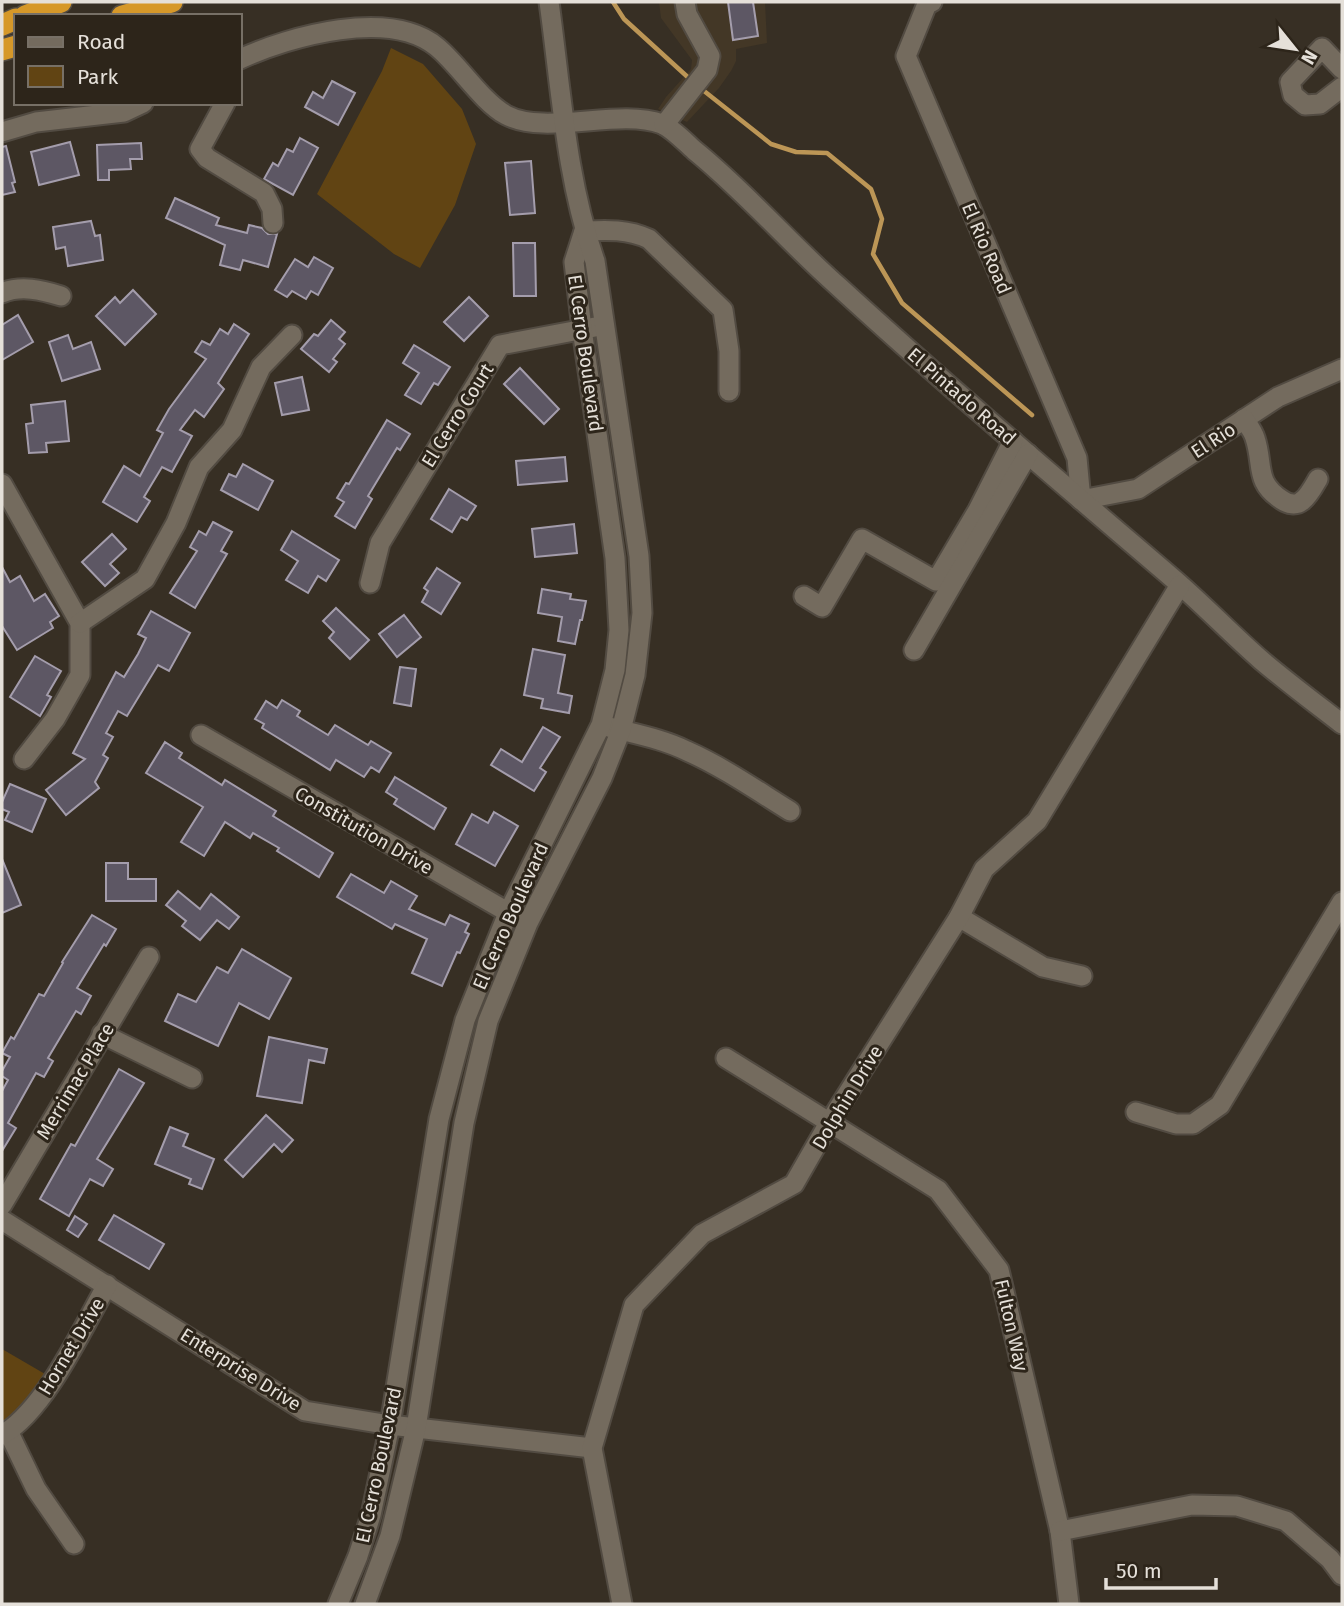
<svg xmlns="http://www.w3.org/2000/svg" width="1344" height="1606" font-family="'Fira Sans',sans-serif">
  <style>
    .built { fill: #433726 }
    .green { fill: #614413 }
    .lines { fill: none; stroke-linecap: round; stroke-linejoin: round }
    .stream { stroke: #bc9656; stroke-width: 4.5 }
    .building { fill: #5d5764; stroke: #a49dac; stroke-width: 2 }
    .minor-casing { stroke: #524b42; stroke-width: 23 }
    .highway-casing { stroke: #524b42; stroke-width: 24 }
    .minor { stroke: #746b5e; stroke-width: 19 }
    .highway { stroke: #d69829; stroke-width: 21 }
    .labels { text-anchor: middle; stroke-width: 6; stroke-linejoin: round; paint-order: stroke }
    .street-label { font-size: 19px; fill: #e5e0d9; stroke: #2d251a }
  </style>
  <rect width="100%" height="100%" fill="#372f24"/>
  <path class="built" d="M659,2H765L767,43L736,49V61L731,71L719,88L687,122L658,109L666,97L691,69L692,60L661,18Z"/>
  <g class="green">
    <path d="M391,48L423,64L462,109L476,144L455,205L420,268L394,254L317,194L382,71Z"/>
    <path d="M2,1349L45,1374L35,1389L2,1427Z"/>
  </g>
  <g class="lines">
    <g class="stream">
      <path d="M613,2L624,19L692,81"/>
      <path d="M699,87L771,144L796,152L827,153L871,189L882,219L873,254L902,303L1032,415"/>
    </g>
  </g>
  <g class="building">
    <path d="M728,2H753L758,36L733,40Z"/>
    <path d="M332,81L355,93L338,125L305,107L313,92L323,98Z"/>
    <path d="M300,138L318,148L293,195L264,179L273,163L278,166L287,149L293,152Z"/>
    <path d="M70,142L79,175L39,185L31,152Z"/>
    <path d="M141,143L142,159H130L131,169L109,170V180H98L97,145Z"/>
    <path d="M6,146L15,182L12,183L15,192L2,195V147Z"/>
    <path d="M531,161L535,213L510,215L505,163Z"/>
    <path d="M175,198L219,218L216,225L247,233L249,225L262,228L268,234H277L268,267L243,260L240,270L220,265L225,245L166,218Z"/>
    <path d="M91,221L95,236L100,235L103,260L68,266L65,247L56,249L53,227Z"/>
    <path d="M513,243H535L536,296H514Z"/>
    <path d="M314,257L333,268L318,295L311,291L306,299L292,291L287,297L275,290L295,259L308,267Z"/>
    <path d="M133,290L156,314L125,345L96,316L115,297L120,303Z"/>
    <path d="M469,297L488,316L464,341L444,322Z"/>
    <path d="M18,315L33,342L2,360V325Z"/>
    <path d="M331,320L345,332L339,339L345,344L333,359L337,362L329,372L301,349L314,334L318,336Z"/>
    <path d="M234,324L249,334L218,383L224,389L204,417L195,410L180,430L192,436L172,472L162,467L144,497L150,501L137,522L103,502L124,466L140,476L163,433L157,430L169,409L206,359L195,352L202,341L210,345L220,329L228,334Z"/>
    <path d="M68,335L73,349L91,342L100,369L62,381L49,342Z"/>
    <path d="M414,345L450,367L438,385L434,383L421,404L405,395L419,373L403,363Z"/>
    <path d="M520,368L559,409L544,424L504,384Z"/>
    <path d="M302,377L309,410L282,415L275,383Z"/>
    <path d="M65,401L69,441L46,443L47,452L29,453L26,424L33,423L31,405Z"/>
    <path d="M387,420L410,434L400,450L397,448L368,496L372,499L355,528L335,516L344,502L337,498L346,483L349,484Z"/>
    <path d="M565,457L567,481L518,485L516,461Z"/>
    <path d="M243,464L273,481L258,510L221,490L229,474L236,477Z"/>
    <path d="M449,489L476,506L467,520L461,517L452,532L431,519Z"/>
    <path d="M213,522L232,532L221,551L227,554L195,608L170,593L197,551L190,547L199,531L206,535Z"/>
    <path d="M574,524L577,553L535,557L532,529Z"/>
    <path d="M292,531L339,560L326,581L318,576L308,593L286,580L298,561L281,550Z"/>
    <path d="M112,534L126,549L110,564L119,573L105,586L82,562Z"/>
    <path d="M2,567L10,582L20,576L34,601L45,594L59,616L50,622L53,628L17,650L2,626Z"/>
    <path d="M437,568L460,583L441,614L422,602L428,591L424,588Z"/>
    <path d="M542,589L571,594L570,599L586,601L582,620H580L575,644L558,641L562,617L538,613Z"/>
    <path d="M336,608L369,640L350,659L329,638L334,632L323,621Z"/>
    <path d="M151,611L190,633L169,671L158,665L127,716L118,711L106,733L113,737L103,755L108,758L95,782L99,788L66,815L46,790L85,759L73,753L116,672L124,677L138,654L146,638L138,634Z"/>
    <path d="M404,615L421,637L397,657L379,634Z"/>
    <path d="M533,649L565,655L558,693L572,696L569,713L541,708L543,699L524,695Z"/>
    <path d="M35,656L61,671L47,695L51,697L40,716L10,697Z"/>
    <path d="M400,667L416,669L411,706L394,703Z"/>
    <path d="M282,700L300,711L297,716L328,735L335,725L368,745L371,741L391,753L379,772L371,767L364,777L336,760L330,770L262,728L264,724L255,719L266,701L277,708Z"/>
    <path d="M543,727L560,737L540,768L546,772L534,791L491,765L501,749L522,762Z"/>
    <path d="M165,742L182,753L179,758L222,785L225,780L276,811L273,816L333,853L319,877L277,851L279,848L253,833L250,838L225,822L204,856L181,842L203,807L146,773Z"/>
    <path d="M395,777L446,808L434,829L394,804L397,799L386,792Z"/>
    <path d="M10,784L46,799L32,832L5,820L9,812L2,809V802Z"/>
    <path d="M494,812L518,826L495,866L456,844L472,814L488,823Z"/>
    <path d="M2,859L21,905L2,913Z"/>
    <path d="M106,863H128V879H156V901H106Z"/>
    <path d="M351,874L384,893L391,881L417,896L409,909L445,925L450,915L469,924L465,932L469,934L460,953L457,952L442,986L412,973L427,939L395,924L392,929L337,897Z"/>
    <path d="M178,891L200,909L211,894L239,917L229,929L217,920L200,940L182,926L186,921L166,905Z"/>
    <path d="M92,915L116,929L106,946L104,944L77,988L91,996L81,1014L76,1011L48,1058L53,1061L44,1077L36,1073L8,1123L16,1128L2,1151V1091L8,1080L2,1076V1071L10,1057L2,1053L11,1037L14,1039L39,994L44,996L63,963L62,962Z"/>
    <path d="M242,949L291,978L269,1019L239,1003L218,1046L165,1021L178,994L196,1002L217,967L228,973Z"/>
    <path d="M269,1037L327,1049L324,1063L309,1060L302,1103L257,1096Z"/>
    <path d="M119,1069L144,1083L97,1159L113,1169L103,1186L90,1179L69,1216L40,1199L71,1144L75,1146Z"/>
    <path d="M266,1115L293,1140L282,1152L274,1144L243,1177L225,1160Z"/>
    <path d="M170,1127L188,1134L183,1146L214,1159L202,1189L189,1184L191,1179L155,1164Z"/>
    <path d="M114,1215L164,1244L149,1269L99,1240Z"/>
    <path d="M75,1216L87,1224L78,1237L67,1230Z"/>
  </g>
  <g class="lines">
    <defs>
      <g id="minor">
        <path d="M932,2L927,4L906,56L1077,458L1081,500L1138,489L1278,397L1342,369"/>
        <path d="M240,59C290,36 390,8 437,47C459,65 482,102 506,115C546,136 618,108 662,124C673,129 685,142 694,150C746,192 789,243 839,287C947,386 1059,481 1170,576C1202,603 1230,633 1261,660C1287,682 1315,703 1342,724"/>
        <path d="M1342,69L1322,48L1290,82L1293,95L1305,105L1320,104L1342,87"/>
        <path d="M225,103L200,149L207,158L264,193L272,209L273,223"/>
        <path d="M664,125L707,70L710,56L687,14L685,2"/>
        <path d="M2,132L36,122L124,112L143,103"/>
        <path d="M584,231C607,230 628,229 649,239L723,310L729,351V391"/>
        <path d="M2,293C21,285 42,290 61,296"/>
        <path d="M1244,419C1248,425 1253,431 1255,438C1264,465 1254,482 1282,500C1288,504 1296,506 1302,501C1308,497 1314,486 1318,479"/>
        <path d="M2,484L80,623V675L55,719L24,759"/>
        <path d="M370,583L380,543L500,345L595,327"/>
        <path d="M804,596L822,607L862,539L936,581L978,510L1013,441"/>
        <path d="M80,623L145,579L176,523L199,467L232,430L261,367L292,335"/>
        <path d="M914,650L1028,454"/>
        <path d="M609,727C635,734 663,739 687,751C723,767 756,790 790,811"/>
        <path d="M201,735L518,918"/>
        <path d="M959,917L1043,967L1082,976"/>
        <path d="M102,1034L192,1078"/>
        <path d="M726,1058L938,1190L999,1270L1060,1531L1069,1604"/>
        <path d="M1136,1112L1176,1124H1193L1220,1105L1342,902"/>
        <path d="M2,1205L149,957"/>
        <path d="M2,1220L305,1411L390,1425L592,1448"/>
        <path d="M8,1431L36,1489L74,1544"/>
        <path d="M2,1435C46,1409 82,1329 107,1285"/>
        <path d="M1060,1531L1192,1505L1237,1506L1286,1521L1330,1559L1342,1575"/>
        <path d="M338,1604L358,1556L371,1515L390,1425L439,1119L465,1020L508,913L601,725L615,670L619,630L615,558L582,329L574,262L584,231"/>
        <path d="M365,1604L390,1536L416,1428L464,1123L488,1021L528,923L602,778L621,730L635,675L642,613L639,556L595,261C566,179 561,88 549,2"/>
        <path d="M622,1604L592,1448L634,1305L702,1234L794,1184L829,1123L959,917L984,869L1037,821L1180,585"/>
      </g>
      <g id="highway">
        <path d="M25,16L61,2"/>
        <path d="M122,16L172,2"/>
        <path d="M2,25L16,19"/>
        <path d="M2,50L16,46"/>
      </g>
    </defs>
    <use href="#minor" class="minor-casing"/>
    <use href="#highway" class="highway-casing"/>
    <use href="#minor" class="minor"/>
    <use href="#highway" class="highway"/>
  </g>
  <g class="labels">
    <g class="street-label">
      <text transform="translate(987 248) rotate(67)" y="7">El Rio Road</text>
      <text transform="translate(586 353) rotate(82)" y="7">El Cerro Boulevard</text>
      <text transform="translate(962 396) rotate(41)" y="7">El Pintado Road</text>
      <text transform="translate(457 415) rotate(-58)" y="7">El Cerro Court</text>
      <text transform="translate(1213 440) rotate(-33)" y="7">El Rio</text>
      <text transform="translate(364 830) rotate(30)" y="7">Constitution Drive</text>
      <text transform="translate(510 916) rotate(-66)" y="7">El Cerro Boulevard</text>
      <text transform="translate(75 1081) rotate(-59)" y="7">Merrimac Place</text>
      <text transform="translate(847 1097) rotate(-59)" y="7">Dolphin Drive</text>
      <text transform="translate(1012 1325) rotate(77)" y="7">Fulton Way</text>
      <text transform="translate(71 1346) rotate(-59)" y="7">Hornet Drive</text>
      <text transform="translate(241 1369) rotate(32)" y="7">Enterprise Drive</text>
      <text transform="translate(378 1465) rotate(-78)" y="7">El Cerro Boulevard</text>
    </g>
  </g>
  <rect width="1344" height="1606" fill="none" stroke="#e5e0d9" stroke-width="7"/>
  <rect x="14" y="14" width="228" height="91" fill="#2d251a" stroke="#777066" stroke-width="2"/>
  <rect x="28" y="37" width="35" height="10" fill="#746b5e" stroke="#777066" stroke-width="2"/>
  <text x="77" y="49" font-size="21" fill="#e5e0d9">Road</text>
  <rect x="28" y="66" width="35" height="21" fill="#614413" stroke="#777066" stroke-width="2"/>
  <text x="77" y="84" font-size="21" fill="#e5e0d9">Park</text>
  <g transform="translate(1295 49) rotate(120)" stroke="#2d251a" stroke-width="5" paint-order="stroke">
  <path d="M0-5L12 26L0 18L-12 26Z" fill="#e5e0d9"/>
  <text y="-10" font-size="19" font-weight="bold" text-anchor="middle" fill="#e5e0d9">N</text>
  </g>
  <path d="M1106 1578v10h110v-10" fill="none" stroke="#e5e0d9" stroke-width="3.5"/>
  <text x="1116" y="1578" font-size="21" fill="#e5e0d9" stroke="#2d251a" stroke-width="5" paint-order="stroke">50 m</text>
</svg>
